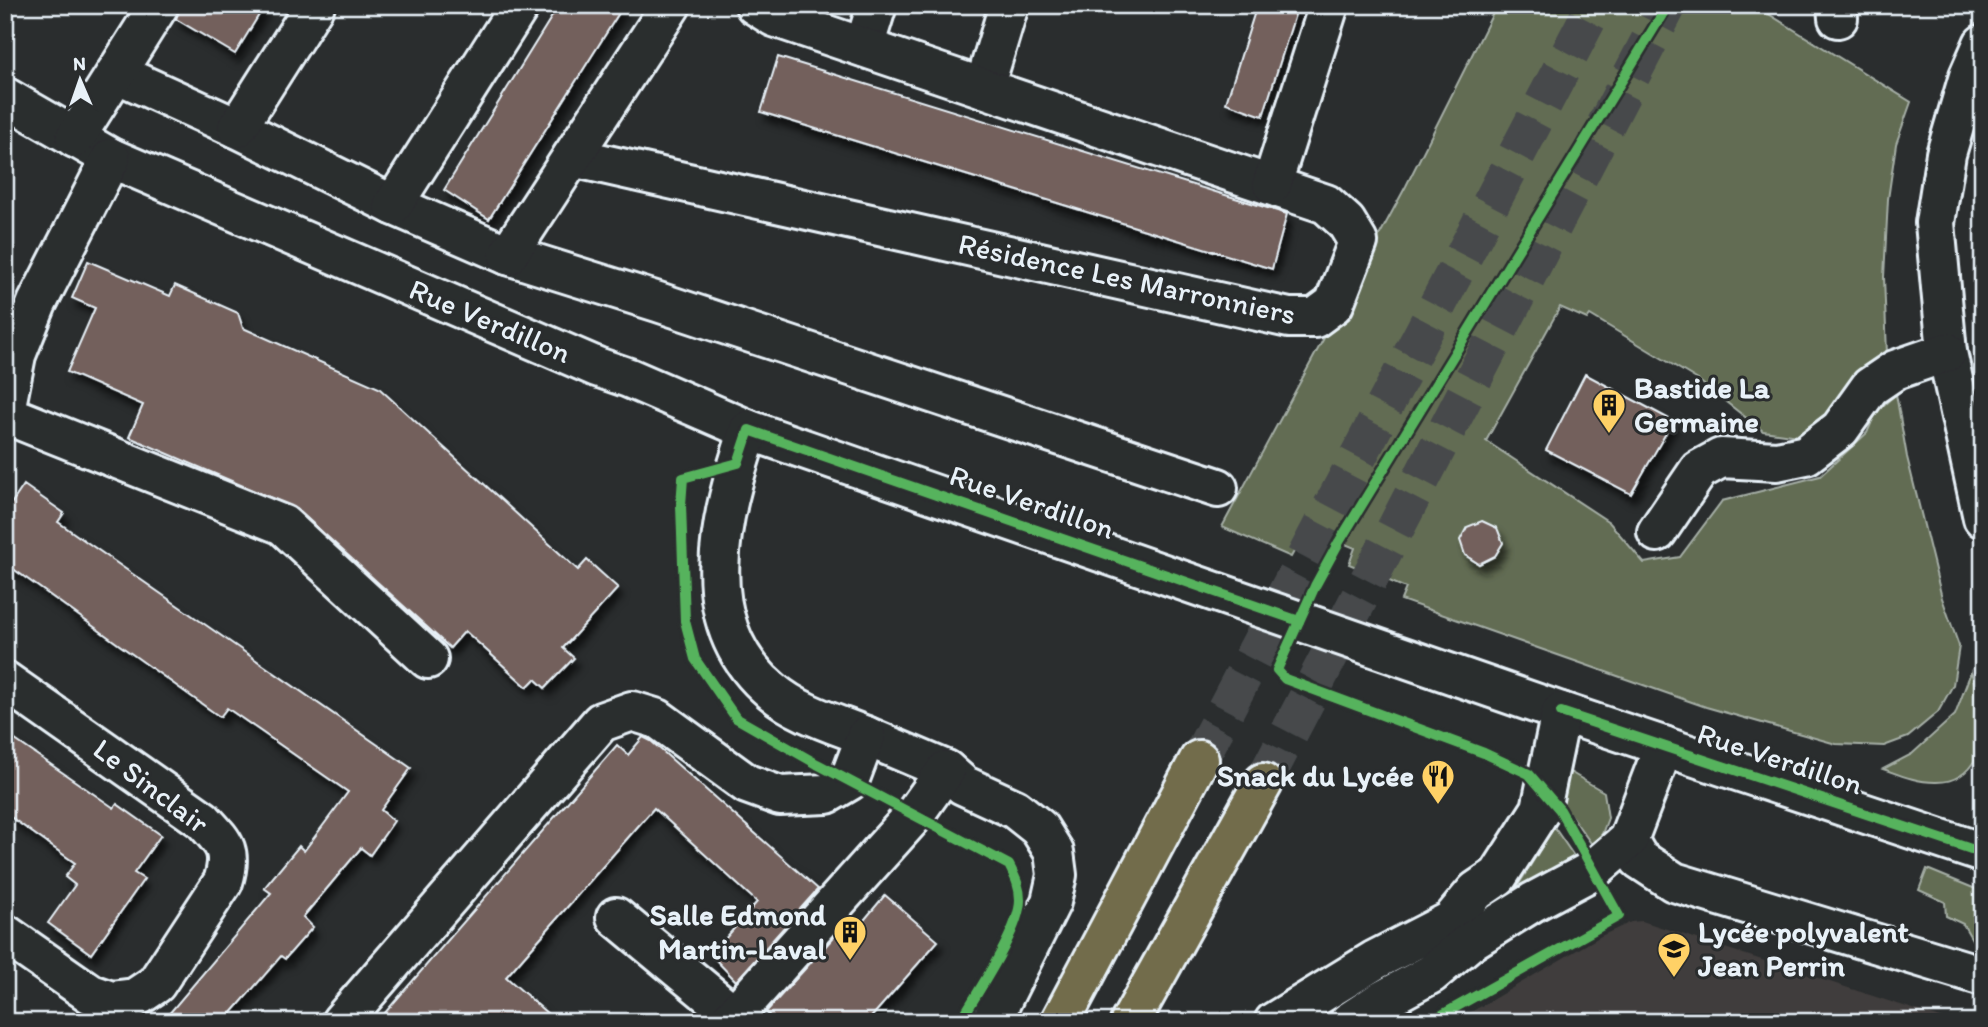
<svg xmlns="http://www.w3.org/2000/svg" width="1988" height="1027" font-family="Itim,sans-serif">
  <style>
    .built { fill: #403d3c }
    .green { fill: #626c53; stroke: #a5aea6; stroke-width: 2 }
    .building { fill: #73615c; stroke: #e8f1f8; stroke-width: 2; filter: url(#shadow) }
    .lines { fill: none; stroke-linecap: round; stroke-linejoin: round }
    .highway-tunnel { stroke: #464a4c; stroke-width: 38; stroke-dasharray: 38 19; stroke-linecap: butt }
    .minor-casing { stroke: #e8f1f8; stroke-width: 44 }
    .highway-casing { stroke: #e8f1f8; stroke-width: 44 }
    .minor { stroke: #2a2d2e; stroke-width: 38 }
    .highway { stroke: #726c4b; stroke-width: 38 }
    .cycleway-casing { stroke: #2a2d2e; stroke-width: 15 }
    .cycleway { stroke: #56b35d; stroke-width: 10 }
    .labels { text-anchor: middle; stroke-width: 6; stroke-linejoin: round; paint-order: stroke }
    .street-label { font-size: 30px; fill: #e8f1f8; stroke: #2a2d2e }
    .poi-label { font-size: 30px; font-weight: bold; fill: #e8f1f8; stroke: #2a2d2e; text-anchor: start }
  </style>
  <defs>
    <filter id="shadow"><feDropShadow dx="4.5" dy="8" stdDeviation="3.5" flood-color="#0009"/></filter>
  </defs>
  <rect width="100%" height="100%" fill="#2a2d2e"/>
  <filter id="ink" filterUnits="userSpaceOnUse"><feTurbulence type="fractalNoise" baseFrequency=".0143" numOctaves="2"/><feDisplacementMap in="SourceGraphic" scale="14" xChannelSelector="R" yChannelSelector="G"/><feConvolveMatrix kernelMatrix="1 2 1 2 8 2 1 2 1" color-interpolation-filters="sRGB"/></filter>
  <g filter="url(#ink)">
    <path class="built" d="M1642,921L1953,1022H1454L1601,936L1631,922Z"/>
    <g class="green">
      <path d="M1497,5H1771L1767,13L1911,102L1896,144L1888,199L1884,277L1887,354L1835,415L1798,436L1763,431L1698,380L1590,315L1587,319L1560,307L1486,441L1609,522L1644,563L1680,557L1722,501L1820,476L1867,433L1876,412L1896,394L1907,457L1942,598L1959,646L1953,685L1938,712L1908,737L1884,746L1836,744L1706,707L1401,600L1406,588L1349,564L1355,548L1307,528L1291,557L1222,527L1406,186Z"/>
      <path d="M1971,672C1975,684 1980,696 1982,708C1988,742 1975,783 1935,782C1916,782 1900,775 1883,769L1912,754L1955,715Z"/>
      <path d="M1570,772L1604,792L1608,818L1596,850L1561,802Z"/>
      <path d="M1554,827L1576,859L1506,905Z"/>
      <path d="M1927,869L1983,892V958L1963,924L1946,916L1945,902L1919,890Z"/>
    </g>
    <g class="building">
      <path d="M181,5H265L235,54L176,19Z"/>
      <path d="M559,5H624L489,219L444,190Z"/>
      <path d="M1257,5H1298L1263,116L1226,103Z"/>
      <path d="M778,57L1287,214L1272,269L761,112Z"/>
      <path d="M88,261L170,296L175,285L238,313L243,328L379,388L578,570L587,560L618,588L563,648L574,658L545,688L535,679L527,687L465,631L450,648L297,509L129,437L143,405L67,372L95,308L72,298Z"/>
      <path d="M1585,374L1673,421L1631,494L1546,450Z"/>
      <path d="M24,485L64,513L58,522L411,768L381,810L394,821L370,855L361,848L303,917L313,927L285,959L281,956L224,1022H162L271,893L264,888L299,846L304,851L348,792L227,708L220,717L5,563V513Z"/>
      <path d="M1482,521L1497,528L1503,543L1495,556L1479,564L1465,555L1460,540L1467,527Z"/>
      <path d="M5,733L114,808L117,804L161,835L134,873L144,879L91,954L48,923L75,885L65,877L75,863L5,813Z"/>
      <path d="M643,737L651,741L818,889L736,981L711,955L757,902L654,808L506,977L557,1022H377L617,745L628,755Z"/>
      <path d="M885,895L938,941L867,1022H775L766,1012L851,918L860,925Z"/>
    </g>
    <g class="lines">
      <g class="highway-tunnel">
        <path d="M1199,760L1595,5"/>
        <path d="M1263,783L1668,5"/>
      </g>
      <defs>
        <g id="minor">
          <path d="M1837,5L1838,18"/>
          <path d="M1983,44L1969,76L1946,154L1935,223L1947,352L1983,518"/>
          <path d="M864,47L877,5"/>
          <path d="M116,73L237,128L393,205L508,255L658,302L1218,488"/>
          <path d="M984,88L1009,5"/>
          <path d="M5,97L111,158L597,367L629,378L749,430L1561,712L1983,853"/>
          <path d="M237,128L315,5"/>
          <path d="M75,138L159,5"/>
          <path d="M572,157L1289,318H1315L1334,304L1358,242L1346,222L1326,204L774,17L755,5"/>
          <path d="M1272,184L1329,5"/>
          <path d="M393,205L520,5"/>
          <path d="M508,255L671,5"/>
          <path d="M5,411L16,355L37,303L111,158"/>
          <path d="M5,414L283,525L428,659"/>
          <path d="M749,430C720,516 691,624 772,691C799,714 836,724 868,737C894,748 920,759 946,770L963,785L1015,809L1039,828L1054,852L1057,875L1051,902L991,1022"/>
          <path d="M1657,532L1699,470L1721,458L1777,461L1806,455L1840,429L1870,387L1895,370L1947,352"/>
          <path d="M5,681L203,820C224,843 233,850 223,882L156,984L135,998L111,1001L91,994L5,934"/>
          <path d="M1628,840L1639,859L1674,882L1983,976"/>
          <path d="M616,917L734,1015"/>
          <path d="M341,1022L601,722L632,711L658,719L747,784L780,796L827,794L849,781L866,736"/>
          <path d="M728,1022L914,815L946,770"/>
          <path d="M1274,1022L1375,960L1451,921L1476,891L1498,876L1541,809L1561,712"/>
          <path d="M1349,1022L1381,1001L1431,974L1469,942L1533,902L1593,870L1628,840L1664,746"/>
        </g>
        <g id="highway">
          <path d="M1060,1022L1199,760"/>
          <path d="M1130,1022L1263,783"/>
        </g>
      </defs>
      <use href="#minor" class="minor-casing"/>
      <use href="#highway" class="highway-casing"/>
      <use href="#minor" class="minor"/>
      <use href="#highway" class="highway"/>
      <defs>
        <g id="cycleway">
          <path d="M1561,712L1983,853"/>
          <path d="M960,1022C976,994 1020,930 1020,900C1020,886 1015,877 1009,865L817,764L736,718L695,659L685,621L681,505L683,478L738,463L749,430L1299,621"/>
          <path d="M1429,1022L1619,916L1560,810L1529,774L1484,753L1285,679L1277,670L1315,586L1339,542L1668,5"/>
        </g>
      </defs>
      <use href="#cycleway" class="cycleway-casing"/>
      <use href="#cycleway" class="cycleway"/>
    </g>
  </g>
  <defs>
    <symbol id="building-pin" viewBox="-11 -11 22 30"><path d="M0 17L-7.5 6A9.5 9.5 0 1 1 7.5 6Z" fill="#ffd166" stroke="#2a2d2e"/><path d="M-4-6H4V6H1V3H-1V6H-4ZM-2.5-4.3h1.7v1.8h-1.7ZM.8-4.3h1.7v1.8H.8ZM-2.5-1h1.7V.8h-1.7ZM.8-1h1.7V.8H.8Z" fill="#111"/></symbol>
    <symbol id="restaurant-pin" viewBox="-11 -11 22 30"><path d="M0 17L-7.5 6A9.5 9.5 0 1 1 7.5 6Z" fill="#ffd166" stroke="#2a2d2e"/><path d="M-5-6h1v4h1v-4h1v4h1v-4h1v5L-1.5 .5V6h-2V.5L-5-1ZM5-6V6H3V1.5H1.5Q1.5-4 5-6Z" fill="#111"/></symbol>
    <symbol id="school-pin" viewBox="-11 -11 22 30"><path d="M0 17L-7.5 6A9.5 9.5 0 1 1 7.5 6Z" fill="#ffd166" stroke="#2a2d2e"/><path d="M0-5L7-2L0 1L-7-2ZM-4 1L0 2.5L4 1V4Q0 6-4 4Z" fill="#111"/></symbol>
  </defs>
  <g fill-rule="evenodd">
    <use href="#building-pin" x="1590" y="386" width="38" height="52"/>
    <use href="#restaurant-pin" x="1419" y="757" width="38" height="52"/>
    <use href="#building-pin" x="831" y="913" width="38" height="52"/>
    <use href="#school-pin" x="1655" y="930" width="38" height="52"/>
  </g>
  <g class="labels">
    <g class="street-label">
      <text transform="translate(1127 279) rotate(12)" y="10">Résidence Les Marronniers</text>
      <text transform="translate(490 321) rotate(23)" y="10">Rue Verdillon</text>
      <text transform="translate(1032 502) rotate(19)" y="10">Rue Verdillon</text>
      <text transform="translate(1780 759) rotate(18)" y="10">Rue Verdillon</text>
      <text transform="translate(151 786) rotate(37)" y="10">Le Sinclair</text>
    </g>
    <g class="poi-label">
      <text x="1634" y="398">Bastide La<tspan x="1634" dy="34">Germaine</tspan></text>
      <text x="1414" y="786" text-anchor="end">Snack du Lycée</text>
      <text x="826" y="925" text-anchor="end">Salle Edmond<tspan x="826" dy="34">Martin-Laval</tspan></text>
      <text x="1698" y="942">Lycée polyvalent<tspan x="1698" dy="34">Jean Perrin</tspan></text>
    </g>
  </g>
  <rect width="1988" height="1027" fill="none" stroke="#2a2d2e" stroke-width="28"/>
  <rect x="14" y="14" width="1960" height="999" fill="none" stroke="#e8f1f8" stroke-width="2.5" filter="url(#ink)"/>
  <g transform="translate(80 80) rotate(358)" stroke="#2a2d2e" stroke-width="5" paint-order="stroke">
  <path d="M0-5L12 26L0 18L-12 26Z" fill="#e8f1f8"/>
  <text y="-10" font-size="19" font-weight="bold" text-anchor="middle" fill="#e8f1f8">N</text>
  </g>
</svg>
